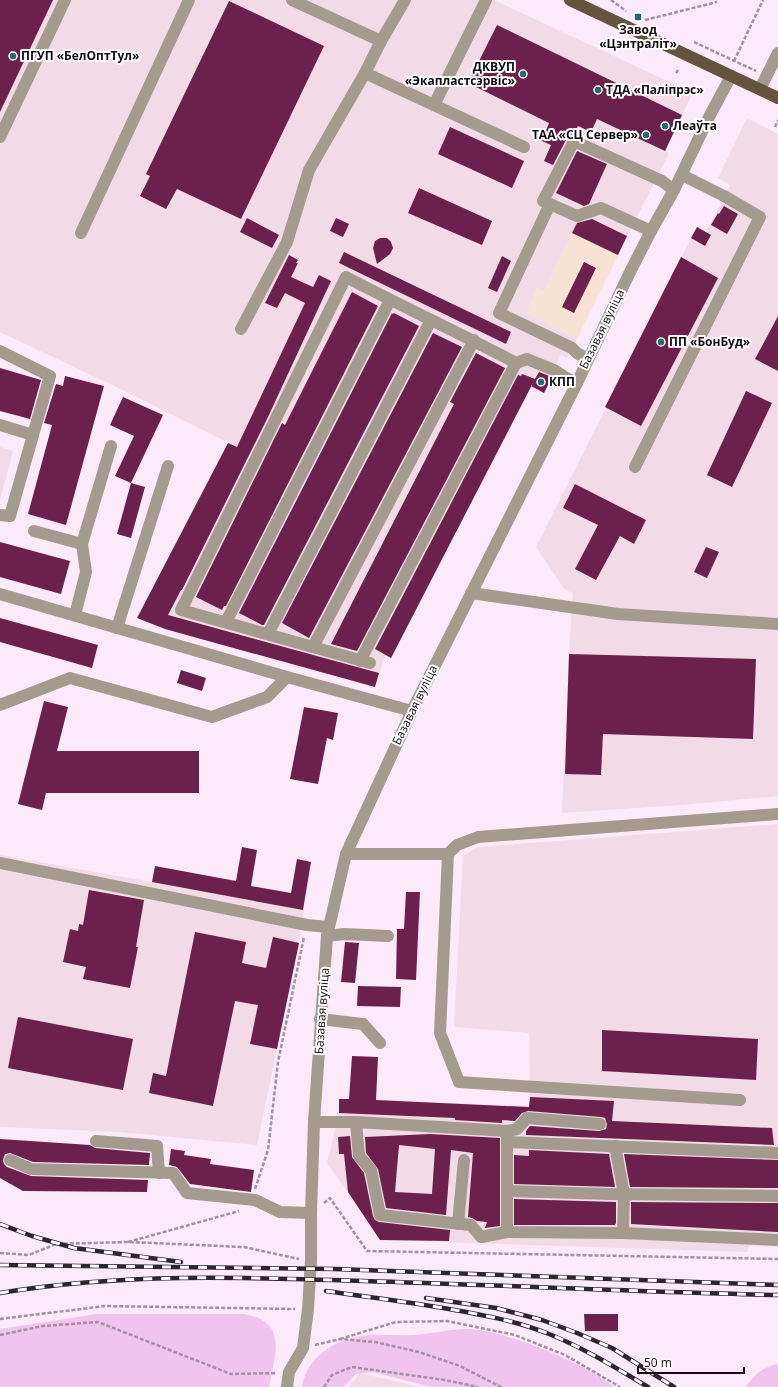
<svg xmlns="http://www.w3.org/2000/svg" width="778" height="1387" font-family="'Open Sans',sans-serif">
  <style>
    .commercial { fill: #f8e2d4 }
    .industrial { fill: #f2dbe7 }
    .green { fill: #f1c4ef }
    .building { fill: #6c204d; fill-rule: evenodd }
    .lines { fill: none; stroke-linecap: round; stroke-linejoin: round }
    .path { stroke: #a1929f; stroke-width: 2.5; stroke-dasharray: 4 2; stroke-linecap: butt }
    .minor { stroke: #a49a8e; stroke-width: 12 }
    .major { stroke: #65533e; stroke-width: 12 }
    .rail-casing { stroke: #2f252f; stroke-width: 4.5 }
    .rail { stroke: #fff; stroke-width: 3; stroke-dasharray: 9; stroke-linecap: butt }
    .poi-dot { fill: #216a76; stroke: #fff; stroke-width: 1.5 }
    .labels { text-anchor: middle; stroke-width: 4; stroke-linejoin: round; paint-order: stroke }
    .poi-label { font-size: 12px; font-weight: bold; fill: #120912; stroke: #fff; text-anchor: start }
    .street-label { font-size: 12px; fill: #120912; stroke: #fff }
  </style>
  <rect width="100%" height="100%" fill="#fceafa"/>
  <path class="commercial" d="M572,233L618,255L577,339L525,313L537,288L544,291Z"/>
  <g class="industrial">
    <path d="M0,0H494L693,93L665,151L669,153L618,255L572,233L544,291L537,288L526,313L577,339L567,358L560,355L552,377L544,393L531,386L391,658L385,656L375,687L165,629L168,615L251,454L112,385L0,332Z"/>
    <path d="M747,118L778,134V796L681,805L562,813L569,654L573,593L565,590L536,547L691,238L697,227L706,232L730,185L718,178Z"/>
    <path d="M0,447L13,451L0,501Z"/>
    <path d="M778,824V1247L749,1246L747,1252L380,1240L348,1192L327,1163L339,1113V1099L529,1106L530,1097L529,1033L454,1027L463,856L478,847Z"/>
    <path d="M0,855L304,909L299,943L257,1145L120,1132L0,1127Z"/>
    <path d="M360,1373L420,1387H348Z"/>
  </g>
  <g class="green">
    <path d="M97,1314H244C289,1322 275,1354 269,1387H0V1329Z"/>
    <path d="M462,1329C469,1329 477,1329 484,1331C525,1339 581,1362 615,1387H431L373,1372L356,1374L352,1378L344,1387H302C307,1354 340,1337 370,1335C384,1334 399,1336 413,1335C430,1334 446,1330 462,1329Z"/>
    <path d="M778,1364V1387H746C755,1373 762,1368 778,1364Z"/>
  </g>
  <g class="building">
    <path d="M0,0H53L0,112Z"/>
    <path d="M229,1L324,46L241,219L177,189L166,209L140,196L150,176L146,174Z"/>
    <path d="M497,25L682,115L665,151L597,119L591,132L578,126L574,134L570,135L567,138L553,165L544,161L551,145L542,141L549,123L468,83Z"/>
    <path d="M450,127L524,161L512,188L438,154Z"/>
    <path d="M577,151L607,164L589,204L584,206L556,193Z"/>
    <path d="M419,188L492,221L482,245L408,213Z"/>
    <path d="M724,206L738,214L727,234L711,225L718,213L719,214Z"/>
    <path d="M247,218L279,235L272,248L240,232Z"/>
    <path d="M336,218L349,224L343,237L330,231Z"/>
    <path d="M592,219L627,236L618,255L572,233L577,223Z"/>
    <path d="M697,227L711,235L705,246L691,238Z"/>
    <path d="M380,238H387L391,242L393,248L390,254L377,264L373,248L375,241Z"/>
    <path d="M344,252L511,332L506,344L339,263Z"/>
    <path d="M289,255L298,260L296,263H298L291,277L313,287L319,275L331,281L268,417L182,590H181L168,615L379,673L375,687L165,629L137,618L228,443L237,447L305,303L285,293L277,308L265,303Z"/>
    <path d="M502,256L511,261L497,292L488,288Z"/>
    <path d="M681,257L718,278L641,426L605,407Z"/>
    <path d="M584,262L596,268L574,313L562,307Z"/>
    <path d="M352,292L378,306L226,606H224L222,610L196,597L282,423L285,425Z"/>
    <path d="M392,313L393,314L394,313L419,326L264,625H262L239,613Z"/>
    <path d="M778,316V371L755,359Z"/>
    <path d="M433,333L462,347L309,638L282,623Z"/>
    <path d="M476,353L505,368L357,651L331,644L454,404L450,402Z"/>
    <path d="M0,368L41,380L30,419L0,411Z"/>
    <path d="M539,372L552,377L544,393L531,386L534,381L391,658L375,649L518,375L521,376L522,374L535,379Z"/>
    <path d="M65,376L104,386L66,525L28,514L52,425L44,423L56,384L63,386Z"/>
    <path d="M746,391L772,403L732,487L707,475Z"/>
    <path d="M123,397L163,415L131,483L115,476L134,436L110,425Z"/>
    <path d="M131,483L145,487L131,538L117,534Z"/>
    <path d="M575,484L646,520L634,544L620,536L596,580L575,569L598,525L563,508Z"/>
    <path d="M0,542L70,561L61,594L0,577Z"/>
    <path d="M706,547L719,552L707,578L694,572Z"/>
    <path d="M0,618L98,645L92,668L0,642Z"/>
    <path d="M569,654L756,659L753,739L603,734L601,775L565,774Z"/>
    <path d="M181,670L206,678L202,691L177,683Z"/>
    <path d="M44,701L68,707L57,751H199V793H46L42,810L18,804Z"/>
    <path d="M304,707L338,713L333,740L327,738L318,784L290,779Z"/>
    <path d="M242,847L257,850L251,886L291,893L297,859L311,862L303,910L152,882L155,866L236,881Z"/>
    <path d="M89,890L144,900L136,947H138L130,988L83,979L86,967L63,962L70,929L78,931L79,924L83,925Z"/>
    <path d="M406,892H420L416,980L396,979L397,929H404Z"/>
    <path d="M195,932L246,942L242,963L266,968L273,937L299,943L277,1049L250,1044L258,1005L235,1001L213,1106L149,1093L153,1073L166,1076Z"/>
    <path d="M345,942L359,943L355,983L341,982Z"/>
    <path d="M358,986L401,987L400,1007L357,1006Z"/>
    <path d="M18,1017L133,1039L123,1090L8,1068Z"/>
    <path d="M602,1030L758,1039L756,1080L602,1071Z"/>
    <path d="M352,1056L378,1057L376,1100L529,1107L530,1097L614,1101L612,1121L772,1128L774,1145L526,1135V1131L530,1126L599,1131L606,1129L607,1124L605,1118L601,1117L528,1111L522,1113L515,1121L502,1120V1123L455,1120V1118L339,1113V1099H349Z"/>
    <path d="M430,1134L500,1138V1226L485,1228L487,1222L477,1221L472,1218L468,1217L473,1153L451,1150L446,1215L386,1208L378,1169L366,1153L365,1137ZM399,1145L435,1149L432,1194L395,1192Z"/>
    <path d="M350,1136L352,1157L364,1173L373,1216L375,1220L379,1222L450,1230L449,1241L380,1240L348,1192L344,1154H339L338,1137Z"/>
    <path d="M0,1139L90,1145L95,1148L150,1153L149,1165L33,1162L10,1153L5,1154L3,1160L4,1164L7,1167L31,1176L148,1180L147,1192L23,1191L0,1178Z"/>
    <path d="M171,1149L185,1151L184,1155L211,1159L210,1164L254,1170L251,1192L190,1184L177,1167L169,1165Z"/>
    <path d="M529,1150L609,1154L615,1187L514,1184V1155L529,1156Z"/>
    <path d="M624,1154L778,1160V1188L630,1187Z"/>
    <path d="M514,1199L616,1202V1223L615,1225H514Z"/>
    <path d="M631,1202L778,1203V1232L631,1224Z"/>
    <path d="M584,1314H618V1331H585Z"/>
  </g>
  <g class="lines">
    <g class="path">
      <path d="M611,0L626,11"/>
      <path d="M645,20L717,2"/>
      <path d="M694,42L756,71"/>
      <path d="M734,61L763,0"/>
      <path d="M676,73L678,70"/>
      <path d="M775,127L778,120"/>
      <path d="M255,1189L268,1150L278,1062L304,937"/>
      <path d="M324,1203L330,1198L367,1251L778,1259"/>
      <path d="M128,1242L239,1211"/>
      <path d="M0,1253L29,1255L56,1244L128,1242L244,1247L299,1259"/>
      <path d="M0,1319L105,1306L295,1309"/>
      <path d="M0,1335L43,1326L98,1322L231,1374L277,1373"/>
      <path d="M340,1339L396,1322L447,1321L515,1335L565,1355L620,1387"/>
      <path d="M315,1345L340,1339L375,1342L419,1352L460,1366L501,1387"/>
      <path d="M324,1387L332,1375L352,1367L445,1380L478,1387"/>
    </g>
    <g class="minor">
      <path d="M292,0L381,41"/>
      <path d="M405,0L381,41L365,73L524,147"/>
      <path d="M760,89L778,53"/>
      <path d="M434,105L486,0"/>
      <path d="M0,137L65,0"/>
      <path d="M550,204L499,313L572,348L577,353L588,359"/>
      <path d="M651,231L601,208L577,216L543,201L574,141L662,181L674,190"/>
      <path d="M81,233L189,0"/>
      <path d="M241,329L287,242L309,170L365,73"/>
      <path d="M0,351L50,376L33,435"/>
      <path d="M0,425L33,435L10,516L0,515"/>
      <path d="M635,467L760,217L724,196L682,175"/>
      <path d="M34,531L82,544"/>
      <path d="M471,593L618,614L778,624"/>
      <path d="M0,594L287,677L412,711"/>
      <path d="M75,615L86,572L82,544L111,446"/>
      <path d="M226,622L390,300"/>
      <path d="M117,628L168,466"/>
      <path d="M268,634L431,320"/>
      <path d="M313,647L474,340"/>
      <path d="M360,661L516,363"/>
      <path d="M370,663L181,610L346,277C403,307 460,333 516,363L527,359L554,370L565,377L577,383"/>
      <path d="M0,705L70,678L212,717L267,697L287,677"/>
      <path d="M346,854H448L457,845L478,837L778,814"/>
      <path d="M448,854L440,1033L459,1082L740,1100"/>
      <path d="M0,863L307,925L328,927"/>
      <path d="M327,936L344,934L388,936"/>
      <path d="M320,1019L363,1024L380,1043"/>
      <path d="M314,1122H356L507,1131V1232L623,1233L778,1240"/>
      <path d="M356,1122L359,1156L371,1170L380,1215L471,1225L481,1237L507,1232"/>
      <path d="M507,1131L517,1129L527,1118L600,1124"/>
      <path d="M96,1141L157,1146L159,1173"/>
      <path d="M507,1142L778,1153"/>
      <path d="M615,1146L624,1194L623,1233"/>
      <path d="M10,1160L31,1169L173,1173L187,1193L255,1200L280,1212L311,1213"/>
      <path d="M507,1191L609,1194L778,1196"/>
      <path d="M458,1224L464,1160"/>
      <path d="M287,1387L289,1372L303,1348L308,1309L311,1261V1213L314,1122L327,936L346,854L412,711L577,383L631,270L651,231L674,190L709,117L731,76"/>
    </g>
    <path class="major" d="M570,0L778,98"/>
    <defs>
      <g id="rail">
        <path d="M0,1224L32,1236L74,1248L181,1262"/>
        <path d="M0,1265L335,1269L778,1285"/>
        <path d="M326,1291C367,1297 408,1302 449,1309C483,1315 517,1321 549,1334C584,1348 616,1368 648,1387"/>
        <path d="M0,1293C120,1273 242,1277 363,1281C501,1285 640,1292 778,1295"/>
        <path d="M426,1298L496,1308L542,1320L577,1333L612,1348L674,1387"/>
      </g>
    </defs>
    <use href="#rail" class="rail-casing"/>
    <use href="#rail" class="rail"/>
  </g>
  <g class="poi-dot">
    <rect x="634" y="13" width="8" height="8" rx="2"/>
    <circle cx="13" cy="56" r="4"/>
    <circle cx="523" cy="74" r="4"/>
    <circle cx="598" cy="90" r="4"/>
    <circle cx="665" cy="126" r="4"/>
    <circle cx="646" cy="135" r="4"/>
    <circle cx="661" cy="342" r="4"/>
    <circle cx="541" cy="382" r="4"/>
  </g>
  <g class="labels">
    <g class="poi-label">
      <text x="638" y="34" text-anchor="middle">Завод<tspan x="638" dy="14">«Цэнтраліт»</tspan></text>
      <text x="21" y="60">ПГУП «БелОптТул»</text>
      <text x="515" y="71" text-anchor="end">ДКВУП<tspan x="515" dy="14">«Экапластсэрвіс»</tspan></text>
      <text x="606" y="94">ТДА «Паліпрэс»</text>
      <text x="673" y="130">Леаўта</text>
      <text x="638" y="139" text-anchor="end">ТАА «СЦ Сервер»</text>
      <text x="669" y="346">ПП «БонБуд»</text>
      <text x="549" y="386">КПП</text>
    </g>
    <g class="street-label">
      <text transform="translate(602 329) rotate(-64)" y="4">Базавая вуліца</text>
      <text transform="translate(415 705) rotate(-64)" y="4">Базавая вуліца</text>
      <text transform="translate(322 1011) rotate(-86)" y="4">Базавая вуліца</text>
    </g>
  </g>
  <path d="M638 1367v6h106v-6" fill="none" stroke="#120912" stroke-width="2"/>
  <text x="644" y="1367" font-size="12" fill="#120912" stroke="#ffffff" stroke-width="3" paint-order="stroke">50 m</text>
</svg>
